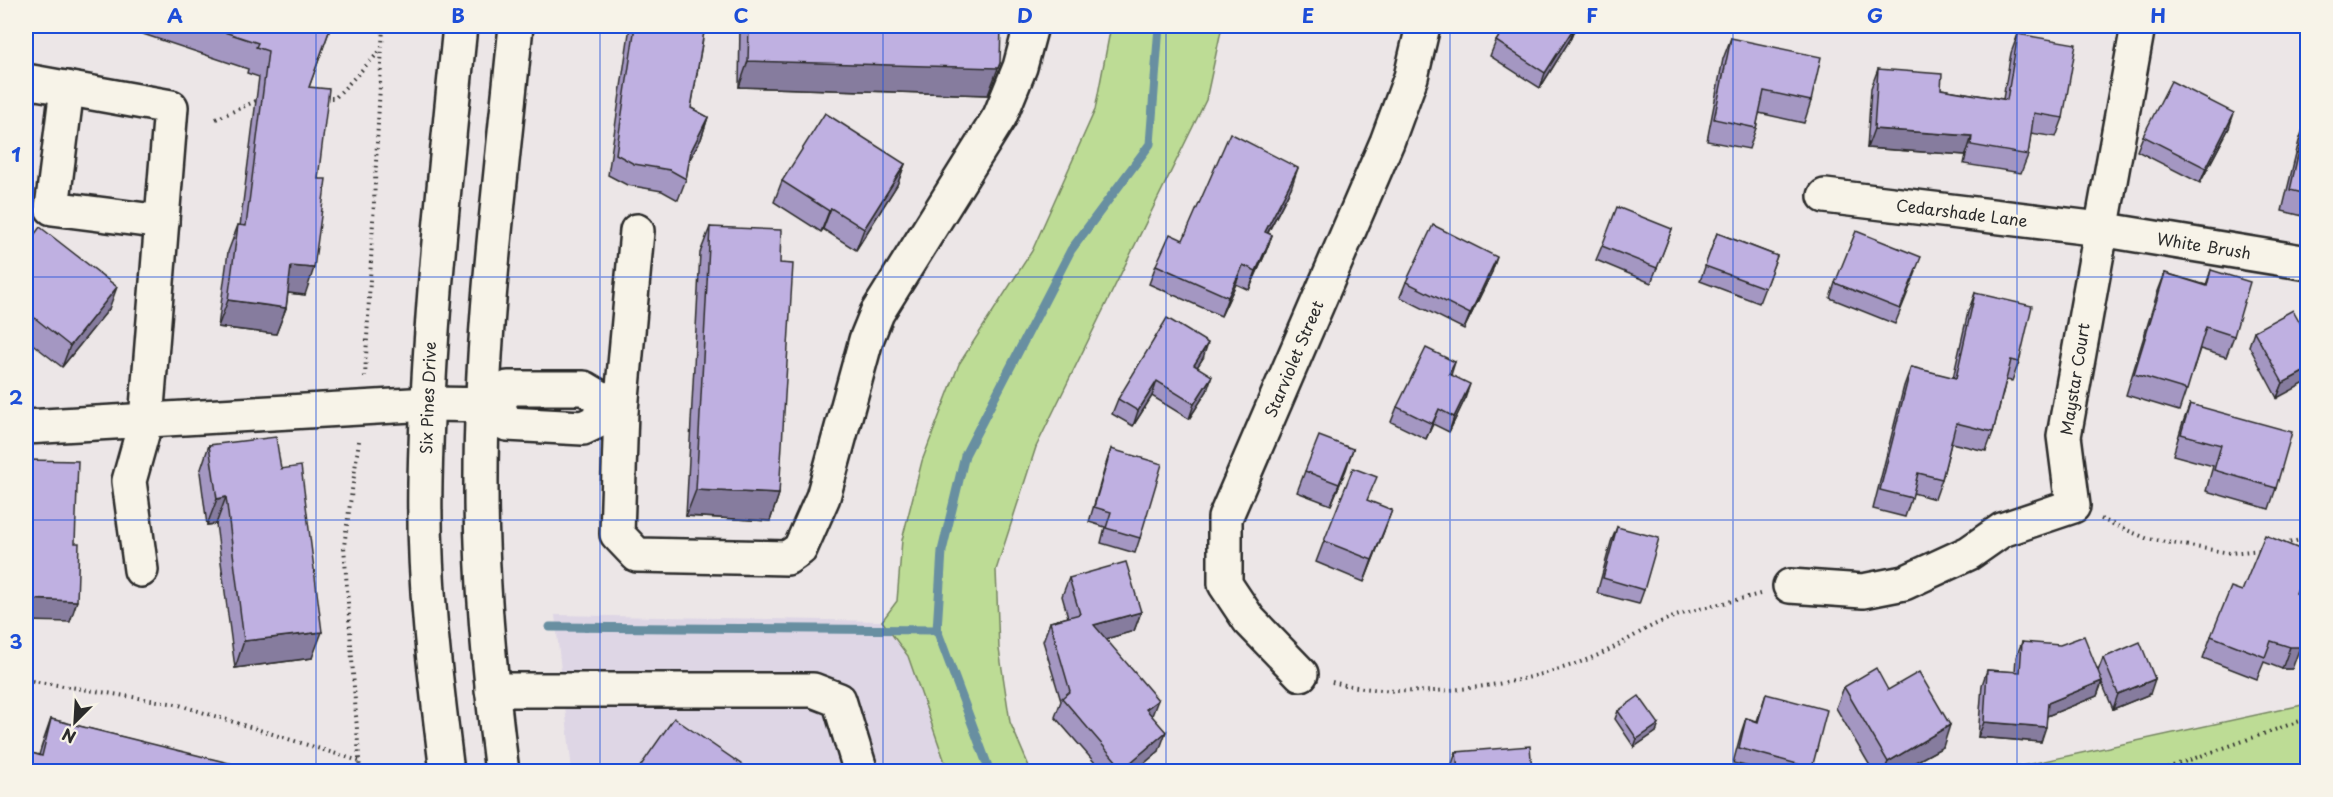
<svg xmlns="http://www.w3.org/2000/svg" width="2333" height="797" font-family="'Playpen Sans',sans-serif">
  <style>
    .built { fill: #ded6e5 }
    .green { fill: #bddc95; stroke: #748460; stroke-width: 1.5 }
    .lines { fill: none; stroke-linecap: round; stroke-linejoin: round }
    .stream { stroke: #678fa1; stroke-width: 9 }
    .minor-casing { stroke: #2b2b2b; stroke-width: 38 }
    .path { stroke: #2b2b2b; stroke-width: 4; stroke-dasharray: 1.5 4.5; stroke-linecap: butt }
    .minor { stroke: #f7f3e8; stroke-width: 33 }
    .wall { fill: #a497c2; stroke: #2b2b2b; stroke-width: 1.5 }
    .shaded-wall { fill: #867b9e; stroke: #2b2b2b; stroke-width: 1.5 }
    .building { fill: #bfb0e1; stroke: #2b2b2b; stroke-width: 1.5 }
    .grid { fill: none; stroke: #1d4ed8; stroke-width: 1.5; stroke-opacity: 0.55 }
    .labels { text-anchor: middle; stroke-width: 5; stroke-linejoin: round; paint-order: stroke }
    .street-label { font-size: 16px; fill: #2b2b2b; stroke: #f7f3e8 }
    .neatline { fill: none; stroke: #1d4ed8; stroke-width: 2 }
    .grid-label { font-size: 20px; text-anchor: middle; font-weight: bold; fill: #1d4ed8 }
  </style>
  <rect width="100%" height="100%" fill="#ece6e7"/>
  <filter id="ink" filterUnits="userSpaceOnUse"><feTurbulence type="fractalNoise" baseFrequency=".0167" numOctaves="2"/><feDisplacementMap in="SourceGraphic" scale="12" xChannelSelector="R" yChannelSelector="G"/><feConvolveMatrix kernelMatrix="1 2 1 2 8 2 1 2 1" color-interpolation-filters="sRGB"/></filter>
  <g filter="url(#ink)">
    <path class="built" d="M555,615L882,621L908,656L948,771H572Z"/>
    <g class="green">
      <path d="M1111,26H1222L1206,100L1036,447L996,570L999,649L1010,722L1031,771H948L908,656L882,621L897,601L902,540L922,461L959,364L1032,251L1095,110Z"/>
      <path d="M2307,704V771H1998Z"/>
    </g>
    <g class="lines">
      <g class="stream">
        <path d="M550,627L937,630"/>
        <path d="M990,772L937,630L942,551L965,455L1071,250L1150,144L1159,26"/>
      </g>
      <defs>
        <g id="minor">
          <path d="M26,81L171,107L146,420L129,481L141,570"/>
          <path d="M67,88L52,208L162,222"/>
          <path d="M1825,196L2100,229L2308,263"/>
          <path d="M637,231L621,410L617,534L637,555L787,558L800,549L823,497L866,340L877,313L1000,116L1020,67L1031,26"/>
          <path d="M508,388H584L621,410L583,428L507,424L497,405Z"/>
          <path d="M26,427L429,404L497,405"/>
          <path d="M1790,586L1863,591L1904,583L1969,553L2002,530L2073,506L2064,436L2138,26"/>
          <path d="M1301,674L1249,620L1225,584V518L1387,142L1411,77L1423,26"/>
          <path d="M492,690H813L839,700L861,772"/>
          <path d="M447,772C435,676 423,579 425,482C428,329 445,178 460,26"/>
          <path d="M502,772C490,679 481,585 481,491C480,336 501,180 516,26"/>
        </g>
      </defs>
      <use href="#minor" class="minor-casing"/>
      <g class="path">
        <path d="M325,98H335L381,50"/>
        <path d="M216,119L258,100"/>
        <path d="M365,377L383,26"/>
        <path d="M359,441L344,546L360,772"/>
        <path d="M2101,519L2148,539L2230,553L2262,550"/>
        <path d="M2284,544L2308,538"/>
        <path d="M26,680L176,704L359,761"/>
        <path d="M1332,682C1413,702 1515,688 1591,658C1618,648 1641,629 1668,619C1697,608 1730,602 1760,594"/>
        <path d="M2156,772L2308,718"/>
      </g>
      <use href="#minor" class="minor"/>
    </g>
    <g class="wall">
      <path d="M119,26H331L309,87L318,179L305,295L288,293L286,308L276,334L218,327L228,252L238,225L240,226L259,77L247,73L248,69Z"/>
      <path d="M630,26H705L691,108L708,117L701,139L689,160L686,179L678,200L662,191L627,185L608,175Z"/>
      <path d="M740,26H1001L988,95L739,87Z"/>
      <path d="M1506,26H1576L1571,38L1540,88L1490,56L1496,41Z"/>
      <path d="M2018,34L2063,118L2056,137L2031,133L2028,155L2021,173L1964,164L1966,155L1867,148L1871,88L1878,69L1941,89L2003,99L2011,53Z"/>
      <path d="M1731,38L1811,101L1804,123L1759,113L1756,128L1749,149L1707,141L1723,59Z"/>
      <path d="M2306,120H2307V217L2282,211L2299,141Z"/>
      <path d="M2229,128L2200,183L2137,151L2143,136Z"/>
      <path d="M905,164L897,185L856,250L823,229L821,232L774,202L782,181Z"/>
      <path d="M1291,188L1268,233L1272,235L1265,254L1249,290L1236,284L1221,316L1149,284L1156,265L1183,240Z"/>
      <path d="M710,227L780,263L779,494L770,521L686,516L700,253Z"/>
      <path d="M1672,229L1651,283L1596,260L1602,246Z"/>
      <path d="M1717,233L1777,256L1759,303L1700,281Z"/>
      <path d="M26,246L109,309L62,367L26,339Z"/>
      <path d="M2211,270L2234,336L2226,357L2200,349L2179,411L2126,395L2157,294L2165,273L2206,285Z"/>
      <path d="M1492,272L1464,329L1400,297L1406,282Z"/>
      <path d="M1916,272L1895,324L1830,298L1835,283Z"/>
      <path d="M1975,293L2019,362L2012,381L2006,380L1993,432L1986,451L1951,443L1942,479L1935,499L1913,493L1905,517L1873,509L1904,386L1911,367L1953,378L1968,312Z"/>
      <path d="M2307,323L2277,398L2249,346L2254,331L2302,326Z"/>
      <path d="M1203,358L1197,367L1207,391L1189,419L1152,396L1133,426L1112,414L1118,399Z"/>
      <path d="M1455,362L1451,375L1465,399L1449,432L1433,424L1426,439L1391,422L1397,407Z"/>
      <path d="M2190,404L2276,488L2269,509L2206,491L2213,466L2173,455L2182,425Z"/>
      <path d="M209,445L281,469L312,658L235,668L216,524L207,525L200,472Z"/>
      <path d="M1111,449L1140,538L1135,553L1101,543L1105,527L1089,522L1106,464Z"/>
      <path d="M1353,449L1331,505L1297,492L1305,471Z"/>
      <path d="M1368,501L1384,531L1364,582L1316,562L1324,541Z"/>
      <path d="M1617,527L1644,590L1639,604L1597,593L1611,542Z"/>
      <path d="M1069,578L1141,612L1134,631L1106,639L1152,716L1159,751L1135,771H1102L1055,717L1061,701L1043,641L1050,622L1068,617L1062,596Z"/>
      <path d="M2242,591L2296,593L2292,669H2282L2264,662L2257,679L2203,658L2211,636Z"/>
      <path d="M2022,642L2098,671L2103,658L2150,694L2113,709L2102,683L2097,696L2047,716L2041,742L1978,737L1982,685L1987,670L2015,672L2016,657Z"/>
      <path d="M1844,687L1888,690L1943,747L1899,771H1873L1836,708Z"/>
      <path d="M1766,694L1812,768L1810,771H1766L1733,763L1741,733L1746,718L1757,721Z"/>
      <path d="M1618,711L1659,724L1656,732L1634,747L1615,719Z"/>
      <path d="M51,719L256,771H26V759L28,752L39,755L42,745Z"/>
      <path d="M1456,752L1532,771L1450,770Z"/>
    </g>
    <g class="shaded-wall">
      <path d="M1575,26L1571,38L1540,88L1545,73Z"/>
      <path d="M748,61L1000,63L988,95L739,87Z"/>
      <path d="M2234,113L2229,128L2200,183L2206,168Z"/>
      <path d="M708,117L701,139L683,172L691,151Z"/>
      <path d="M1874,129L1972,136L1966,155L1867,148Z"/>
      <path d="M905,164L897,185L856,250L864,229Z"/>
      <path d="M1298,168L1291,188L1258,251L1265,232Z"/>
      <path d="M831,208L823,229L821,232L829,211Z"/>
      <path d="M1272,235L1265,254L1249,290L1256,271Z"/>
      <path d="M1497,257L1492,272L1464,329L1470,314Z"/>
      <path d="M1243,265L1236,284L1221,316L1228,297Z"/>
      <path d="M291,266L314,268L305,295L281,292Z"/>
      <path d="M117,287L109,309L62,367L70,346Z"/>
      <path d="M228,300L286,308L276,334L218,327Z"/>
      <path d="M1208,343L1203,358L1189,380L1194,365Z"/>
      <path d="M2307,370V382L2277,398L2283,383Z"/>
      <path d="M1212,376L1207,391L1189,419L1194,404Z"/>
      <path d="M1157,381L1152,396L1133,426L1138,411Z"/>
      <path d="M1470,384L1465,399L1449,432L1454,417Z"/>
      <path d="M1439,409L1433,424L1426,439L1432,424Z"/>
      <path d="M1353,449L1346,470L1331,505L1339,484Z"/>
      <path d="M696,490L779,494L770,521L686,516Z"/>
      <path d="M226,497L216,524L207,525L217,499Z"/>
      <path d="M1392,510L1384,531L1364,582L1372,560Z"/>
      <path d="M26,599L77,601L70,622L26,621Z"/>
      <path d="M1141,612L1134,631L1088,644L1094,625Z"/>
      <path d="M2307,628L2292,669H2282L2290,647Z"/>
      <path d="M322,632L312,658L235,668L244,641Z"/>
      <path d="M2155,679L2150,694L2113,709L2118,694Z"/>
      <path d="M2102,681L2097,696L2042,718L2048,703Z"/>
      <path d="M1158,700L1151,718L1146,709Z"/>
      <path d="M1984,722L2046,727L2041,742L1978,737Z"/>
      <path d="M1659,724L1656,732L1634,747L1637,739Z"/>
      <path d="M1950,725L1943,747L1899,771H1884L1888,762Z"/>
      <path d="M1166,732L1159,751L1135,771H1122L1123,769Z"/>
    </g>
    <g class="building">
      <path d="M206,26H331L309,87L329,89L318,179H326L314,268L291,266L286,308L228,300L238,225L246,226L268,51L256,47L258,43Z"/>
      <path d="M635,26H705L691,108L708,117L691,151L686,179L670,170L634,164L616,154Z"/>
      <path d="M749,26H1001L1000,63L998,68L748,61Z"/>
      <path d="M1506,26H1575L1545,73L1496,41Z"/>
      <path d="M2018,34L2076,44L2063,118L2034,113L2028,155L1971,145L1972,136L1874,129L1878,69L1942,74L1941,89L2007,100Z"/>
      <path d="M1731,38L1821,57L1811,101L1764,91L1756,128L1714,119Z"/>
      <path d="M2171,81L2234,113L2206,168L2143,136Z"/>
      <path d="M825,113L905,164L864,229L831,208L829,211L782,181Z"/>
      <path d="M2306,120H2307V194L2290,190Z"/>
      <path d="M1230,133L1298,168L1265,232L1272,235L1256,271L1243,265L1228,297L1156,265L1170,234L1183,240Z"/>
      <path d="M1617,207L1672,229L1657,268L1602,246Z"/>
      <path d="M1433,225L1497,257L1470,314L1406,282Z"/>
      <path d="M40,227L117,287L70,346L26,311V246Z"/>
      <path d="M710,227L781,230L780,263L793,264L779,494L696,490Z"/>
      <path d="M1856,231L1921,257L1900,309L1835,283Z"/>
      <path d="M1717,233L1777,256L1765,288L1705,266Z"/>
      <path d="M2211,270L2250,282L2234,336L2206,327L2187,390L2134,374L2165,273L2207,286Z"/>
      <path d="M1975,293L2032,306L2019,362L2011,360L1993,432L1956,423L1942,479L1918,473L1912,498L1880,490L1911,367L1956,378Z"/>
      <path d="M2293,310L2302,326L2307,323V370L2283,383L2254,331Z"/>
      <path d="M1167,318L1208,343L1194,365L1212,376L1194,404L1157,381L1138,411L1118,399Z"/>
      <path d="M1426,348L1455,362L1449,374L1470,384L1454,417L1439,409L1432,424L1397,407Z"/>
      <path d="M2190,404L2292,432L2276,488L2214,470L2221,445L2181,434Z"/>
      <path d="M1319,436L1353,449L1339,484L1305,471Z"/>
      <path d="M276,437L281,469L301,466L322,632L244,641L226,497L217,499L209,445Z"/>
      <path d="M1111,449L1162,464L1140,538L1106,528L1111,512L1094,507Z"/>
      <path d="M26,460L78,461L75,543H79L77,601L26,599Z"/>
      <path d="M1353,468L1377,477L1367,500L1392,510L1372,560L1324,541Z"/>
      <path d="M1617,527L1659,538L1644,590L1603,578Z"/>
      <path d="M2265,535L2307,552V563L2296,593L2307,598V628L2300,647H2290L2271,641L2265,657L2211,636L2231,587L2242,591Z"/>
      <path d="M1126,562L1141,612L1094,625L1158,700L1146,709L1166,732L1123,769L1062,698L1070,691L1050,622L1080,614L1069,578Z"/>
      <path d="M2084,636L2102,681L2048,703L2046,727L1984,722L1987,670L2020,672L2022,642L2060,645Z"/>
      <path d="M2140,642L2155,679L2118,694L2103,658Z"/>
      <path d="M1876,668L1888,690L1919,672L1950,725L1888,762L1844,687Z"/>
      <path d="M1766,694L1827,710L1812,768L1739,748L1746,718L1758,722Z"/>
      <path d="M1639,696L1659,724L1637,739L1618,711Z"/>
      <path d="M674,718L751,771H637Z"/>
      <path d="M51,719L257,770L256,771H26V759L28,752L42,756Z"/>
      <path d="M1530,746L1532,771H1276L1318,767L1458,770L1456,752Z"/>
    </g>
  </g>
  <path class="grid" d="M316,26V772M600,26V772M883,26V772M1166,26V772M1450,26V772M1733,26V772M2017,26V772M26,277H2308M26,520H2308"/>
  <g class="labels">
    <g class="street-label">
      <text transform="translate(1962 213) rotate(7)" y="6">Cedarshade Lane</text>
      <text transform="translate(2204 246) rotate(9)" y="6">White Brush</text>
      <text transform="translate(1294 359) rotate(-67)" y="6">Starviolet Street</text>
      <text transform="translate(2075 379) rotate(-81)" y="6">Maystar Court</text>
      <text transform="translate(428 398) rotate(-88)" y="6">Six Pines Drive</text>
    </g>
  </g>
  <rect width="2333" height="797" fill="none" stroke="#f7f3e8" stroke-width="66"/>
  <g transform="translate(75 722) rotate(204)" stroke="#f7f3e8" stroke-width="4.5" paint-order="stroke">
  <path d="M0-4.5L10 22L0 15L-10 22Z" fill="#2b2b2b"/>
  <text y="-9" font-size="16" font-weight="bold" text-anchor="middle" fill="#2b2b2b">N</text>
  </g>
  <rect x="33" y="33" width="2267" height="731" class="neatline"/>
  <g class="grid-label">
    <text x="175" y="23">A</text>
    <text x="458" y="23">B</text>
    <text x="741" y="23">C</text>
    <text x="1025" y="23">D</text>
    <text x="1308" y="23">E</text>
    <text x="1592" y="23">F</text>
    <text x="1875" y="23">G</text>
    <text x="2158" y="23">H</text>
    <text x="16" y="162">1</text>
    <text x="16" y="405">2</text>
    <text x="16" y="649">3</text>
  </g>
</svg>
